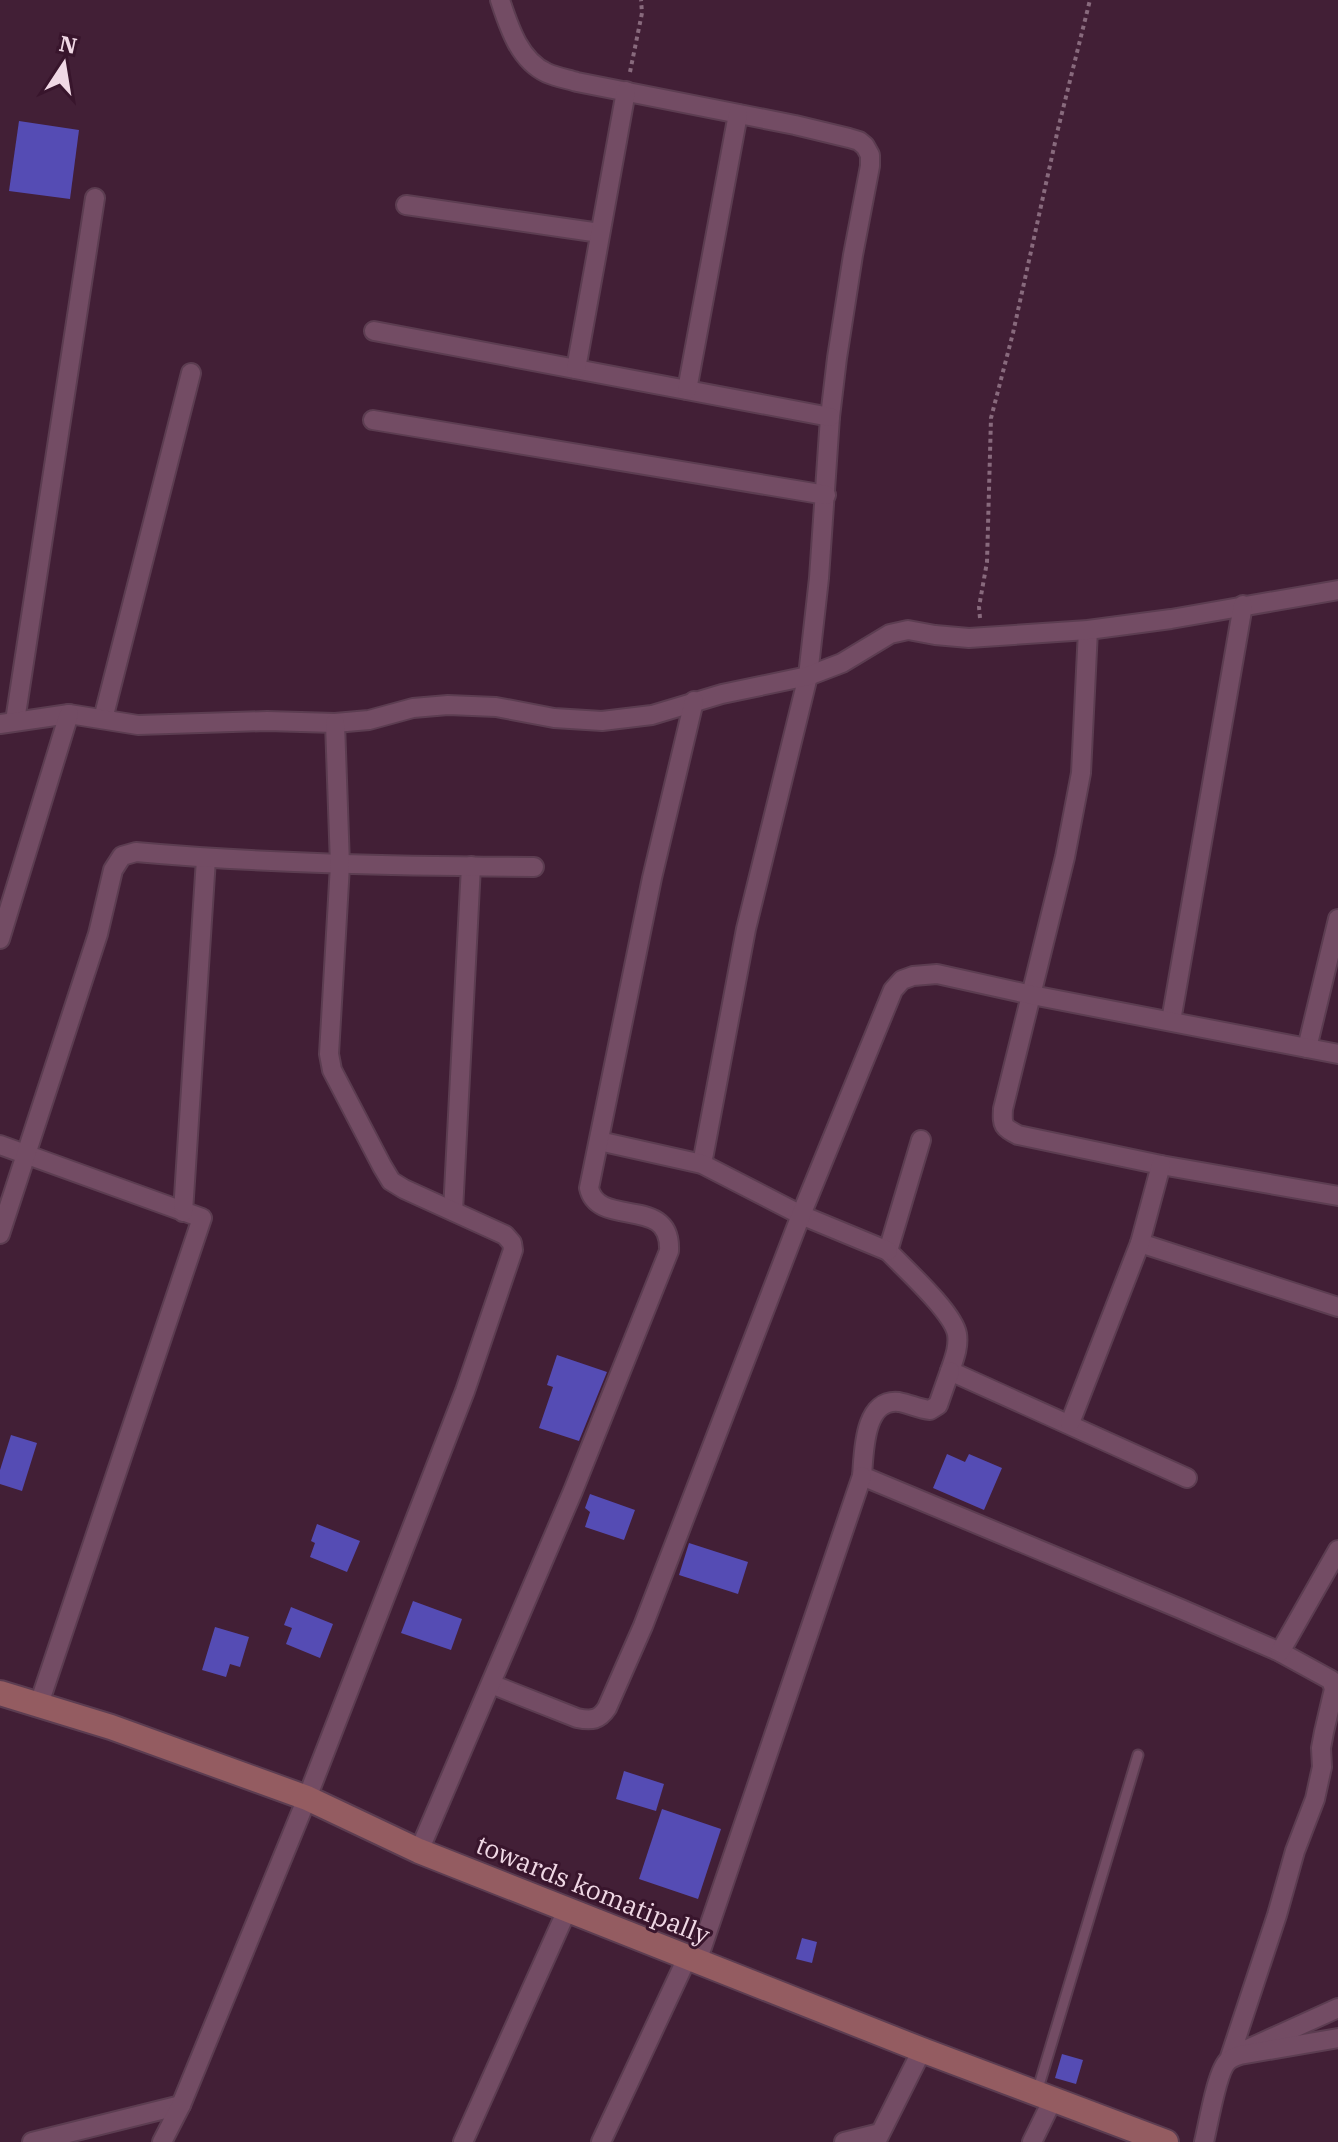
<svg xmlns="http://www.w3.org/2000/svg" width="1338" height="2142" font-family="'IBM Plex Serif',serif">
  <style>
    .building { fill: #554cb4 }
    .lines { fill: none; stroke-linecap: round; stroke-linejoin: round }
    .lane-casing { stroke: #5c3d51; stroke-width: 13 }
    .street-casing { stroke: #5c3d51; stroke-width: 22 }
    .secondary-casing { stroke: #5c3d51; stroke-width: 28 }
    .path { stroke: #886a7d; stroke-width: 4; stroke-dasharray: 4 4; stroke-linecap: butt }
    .lane { stroke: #734c64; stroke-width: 9 }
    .street { stroke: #734c64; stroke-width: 18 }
    .secondary { stroke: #945c61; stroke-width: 24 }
    .labels { text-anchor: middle; stroke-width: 6; stroke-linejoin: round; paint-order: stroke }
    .street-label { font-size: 26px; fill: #f0d8e5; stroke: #38152c }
  </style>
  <rect width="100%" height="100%" fill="#421f36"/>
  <g class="building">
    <path d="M19,121L79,130L70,199L9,191Z"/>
    <path d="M557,1355L607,1372L579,1441L539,1428L553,1387L547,1385Z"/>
    <path d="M11,1435L37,1443L22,1491L0,1484V1470Z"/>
    <path d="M947,1454L965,1462L969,1454L1002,1468L984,1510L933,1488Z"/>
    <path d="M590,1494L635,1510L624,1540L585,1527L590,1512L585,1508Z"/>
    <path d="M317,1524L360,1541L347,1572L310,1557L315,1543L311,1541Z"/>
    <path d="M689,1543L748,1562L738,1594L679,1575Z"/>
    <path d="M413,1601L462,1619L451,1650L401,1633Z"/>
    <path d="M291,1607L333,1624L320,1658L286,1644L292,1628L284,1625Z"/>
    <path d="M215,1627L249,1637L240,1667L230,1664L226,1677L202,1670Z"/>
    <path d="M624,1771L664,1784L656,1811L616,1799Z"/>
    <path d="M662,1809L721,1829L698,1899L639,1879Z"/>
    <path d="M802,1938L817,1942L812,1963L796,1959Z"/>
    <path d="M1062,2054L1083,2060L1076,2084L1055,2078Z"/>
  </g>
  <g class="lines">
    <defs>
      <path id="lane" d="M1037,2092L1138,1755"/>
      <g id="street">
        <path d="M500,0C509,27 519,60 547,73C556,77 567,79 577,82L795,125L849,138L859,141L865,146L870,155V166L853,255L837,358L830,417L819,578L808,676L746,929L702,1164"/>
        <path d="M406,205L600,233"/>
        <path d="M374,331L830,417"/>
        <path d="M576,369L626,91"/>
        <path d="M687,390L738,114"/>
        <path d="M373,420L826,495"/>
        <path d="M1088,630L1081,773L1065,857L1003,1109C1002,1126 1003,1127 1018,1135L1161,1165L1338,1196"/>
        <path d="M103,719L191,373"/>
        <path d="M15,721L95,198"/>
        <path d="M0,724L69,714L138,725L267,721L335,723L369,720L413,708L448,705L496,707L554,718L602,721L652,715L722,694L808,676L842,663L890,634L908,630L935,635L969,638L1088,630L1171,619L1338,590"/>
        <path d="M0,939L69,714"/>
        <path d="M1171,1021L1243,605"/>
        <path d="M1307,1048L1338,919"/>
        <path d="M921,1140L888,1251C905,1269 953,1312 957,1334C959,1347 954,1359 950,1371L1187,1478"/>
        <path d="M599,1141L702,1164L801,1215L888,1251"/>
        <path d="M0,1145L202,1218L39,1704"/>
        <path d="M453,1211L471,866"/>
        <path d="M183,1212L206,859"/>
        <path d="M0,1234L98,934L113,870L122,856L136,852C269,864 401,866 534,867"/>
        <path d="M1140,1243L1338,1307"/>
        <path d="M950,1371L938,1405L930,1410C919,1409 910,1404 899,1402C863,1398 864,1454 862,1476L1181,1609L1280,1652L1331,1680L1334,1689L1324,1732L1321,1748L1322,1767L1315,1799L1295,1851L1277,1915L1230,2057L1338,2008"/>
        <path d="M1070,1423L1140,1243L1161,1165"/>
        <path d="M1280,1652L1338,1550"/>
        <path d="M491,1684L577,1718C592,1721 599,1720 607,1708L643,1626L801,1215L893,990L902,980L913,976L937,974L1032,995L1338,1054"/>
        <path d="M419,1851L573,1491L669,1251C672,1194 598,1229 589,1188L652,878L694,701"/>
        <path d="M697,1962L862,1476"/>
        <path d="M32,2142L181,2105"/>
        <path d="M162,2142L181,2105L307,1798L465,1391L513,1250L512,1243L505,1235L404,1189L391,1181L382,1166L332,1070L329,1054L340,865L335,723"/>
        <path d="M463,2142L567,1910"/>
        <path d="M601,2142L687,1958"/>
        <path d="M844,2142L880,2133"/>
        <path d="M876,2142L922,2050"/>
        <path d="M1032,2142L1053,2099"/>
        <path d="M1204,2142C1208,2126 1217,2070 1228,2061C1231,2058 1237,2056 1240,2055L1338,2038"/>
      </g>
      <path id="secondary" d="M0,1693L111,1727L307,1798L419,1851L922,2050L1166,2142"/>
    </defs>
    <use href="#lane" class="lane-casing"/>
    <use href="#street" class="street-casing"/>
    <use href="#secondary" class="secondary-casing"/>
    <g class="path">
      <path d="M630,72L642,13L641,0"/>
      <path d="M980,618L979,607L987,562L991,418L1013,333L1058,129L1090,0"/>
    </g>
    <use href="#lane" class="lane"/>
    <use href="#street" class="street"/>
    <use href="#secondary" class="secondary"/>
  </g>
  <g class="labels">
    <g class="street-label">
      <text transform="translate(593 1890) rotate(22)" y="9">towards komatipally</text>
    </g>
  </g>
  <g transform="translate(64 64) rotate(12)" stroke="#38152c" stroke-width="6" paint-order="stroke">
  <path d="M0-6L14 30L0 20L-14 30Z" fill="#f0d8e5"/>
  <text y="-12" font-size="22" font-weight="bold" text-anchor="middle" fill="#f0d8e5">N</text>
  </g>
</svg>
